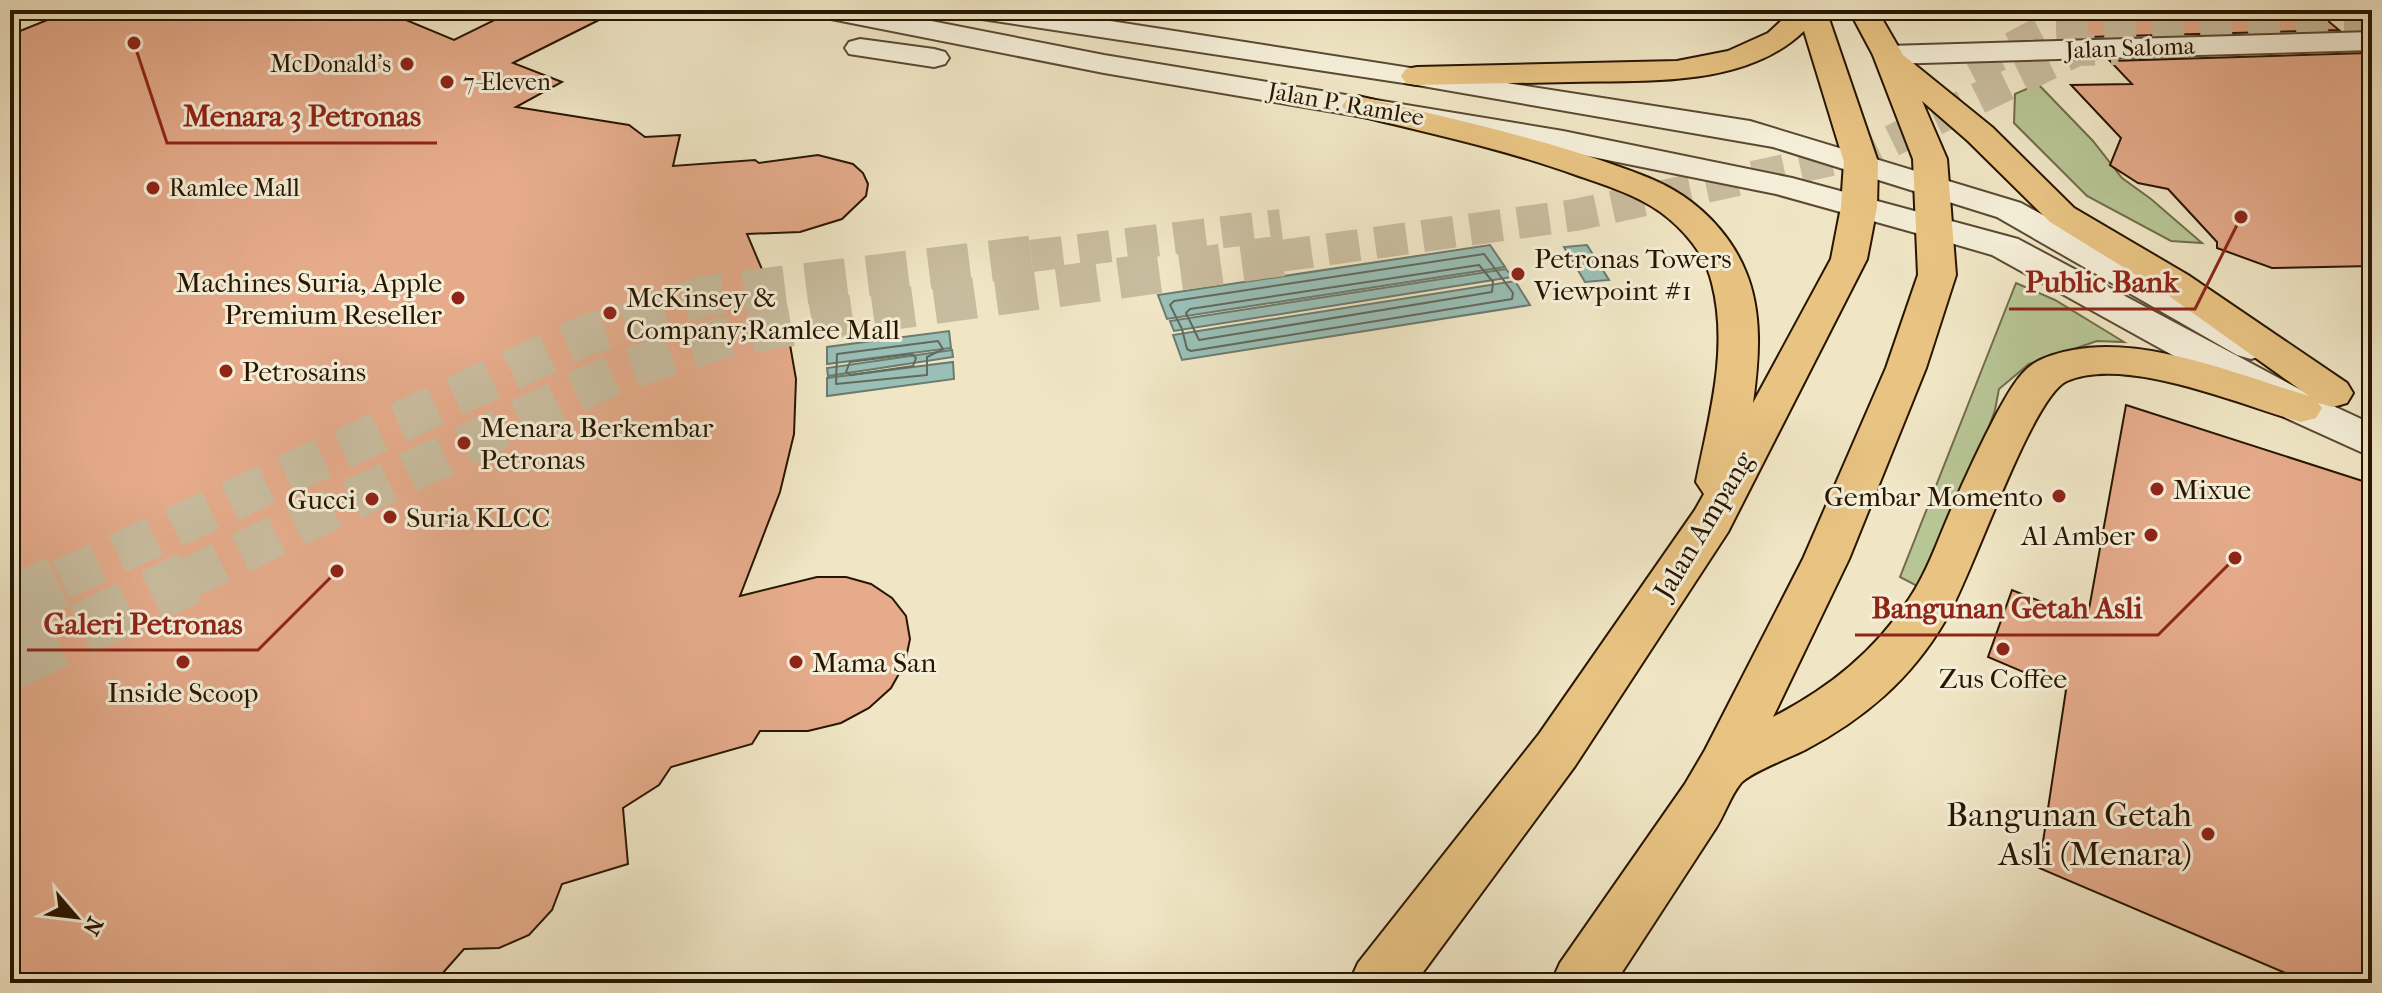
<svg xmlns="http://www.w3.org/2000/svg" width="2382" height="993" font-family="'IM FELL French Canon',serif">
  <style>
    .green { fill: #b8c595; stroke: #706d4a; stroke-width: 2 }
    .water { fill: #9abfb7; stroke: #6c7b6e; stroke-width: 2 }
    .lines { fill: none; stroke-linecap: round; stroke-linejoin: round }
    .shore { stroke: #616a5c; stroke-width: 2 }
    .building { fill: #e5ab8b; stroke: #281500; stroke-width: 2 }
    .minor-tunnel-far2 { stroke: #c8bc9e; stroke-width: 32; stroke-dasharray: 32 16; stroke-linecap: butt }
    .minor-tunnel-far1 { stroke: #c8bc9e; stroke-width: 41; stroke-dasharray: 41 21; stroke-linecap: butt }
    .minor-tunnel { stroke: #c8bc9e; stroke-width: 53; stroke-dasharray: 53 26; stroke-linecap: butt }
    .minor-casing { stroke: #5a4931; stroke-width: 4 }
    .major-casing { stroke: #281500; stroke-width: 4 }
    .minor { fill: #f5efd9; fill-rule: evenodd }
    .major { fill: #e8c382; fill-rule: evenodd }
    .poi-dot { fill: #8f2418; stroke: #f5efd9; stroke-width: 3 }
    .labels { text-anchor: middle; stroke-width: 6; stroke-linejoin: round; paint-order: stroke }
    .far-street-label { font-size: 24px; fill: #281500; stroke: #f5efd9 }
    .far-poi-label { font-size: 24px; fill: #281500; stroke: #f5efd9; text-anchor: start }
    .poi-label { font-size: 28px; fill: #281500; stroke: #f5efd9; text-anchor: start }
    .street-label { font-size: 28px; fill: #281500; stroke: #f5efd9 }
    .near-poi-label { font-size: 34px; fill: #281500; stroke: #f5efd9; text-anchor: end }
    .leader { fill: none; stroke: #8f2418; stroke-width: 3 }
    .callout-dot { fill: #8f2418; stroke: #f5efd9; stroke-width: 3 }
    .callout-label { font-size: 30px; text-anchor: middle; font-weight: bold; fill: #8f2418; stroke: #f5efd9; stroke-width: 6; stroke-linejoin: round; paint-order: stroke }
  </style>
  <rect width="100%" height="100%" fill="#f0e6c5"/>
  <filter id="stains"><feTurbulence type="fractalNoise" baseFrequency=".0025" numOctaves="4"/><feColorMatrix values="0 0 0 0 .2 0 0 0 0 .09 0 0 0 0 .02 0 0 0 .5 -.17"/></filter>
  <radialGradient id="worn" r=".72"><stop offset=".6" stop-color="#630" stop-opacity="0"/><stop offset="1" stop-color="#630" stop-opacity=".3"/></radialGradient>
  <g class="green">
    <path d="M2038,84L2093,141L2122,178L2151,199L2202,243L2171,241L2087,196L2014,123L2015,94Z"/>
    <path d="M2016,283L2055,300L2124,342L2097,341L2029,364L1999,389L1995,410L1974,468L1917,586L1900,577Z"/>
  </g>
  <g class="water">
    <path d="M1490,245L1505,267L1167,319L1158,295Z"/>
    <path d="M1587,245L1609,280L1585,282L1564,247Z"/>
    <path d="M1506,269L1512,277L1174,331L1170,321Z"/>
    <path d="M1515,281L1530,305L1182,360L1173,335Z"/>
    <path d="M949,331L951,348L827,364V347Z"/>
    <path d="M952,350L953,357L828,376L827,368Z"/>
    <path d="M953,362L954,379L827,396V378Z"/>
  </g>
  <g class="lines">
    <g class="shore">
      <path d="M1484,254L1513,293L1512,299L1191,351L1187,349L1182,329L1170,305L1174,301Z"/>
      <path d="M1479,265L1493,282L1492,292L1199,340L1186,313L1190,309Z"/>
      <path d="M938,341L943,349L927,357V375L836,384L837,354Z"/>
      <path d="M912,354L916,358L913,366L851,375L846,372L850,362Z"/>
    </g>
  </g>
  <g class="building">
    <path d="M72,10H382L454,40L515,10H619L513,63L562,82L516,107L629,125L645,137L680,135L673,166L755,160L759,163L818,155L853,164L863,173L868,184L866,196L842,219L800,232L747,234L780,312L789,339L796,379L794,434L780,492L740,596L817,577H846L871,584L892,598L906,616L910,639L905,663L891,688L869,708L841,723L808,731H760L752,744L671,767L659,785L623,808L628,864L562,884L552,910L529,935L499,948L464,949L434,983H10V35Z"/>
    <path d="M2062,10H2315L2339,30L2088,37Z"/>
    <path d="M2367,53L2372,57V266L2272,268L2217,248V242L2168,189L2138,183L2110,165L2121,138L2071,85L2132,84L2110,61Z"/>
    <path d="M2126,405L2372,484V983H2309L2039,868L2066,690L1988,657L2012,590L2087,620Z"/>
  </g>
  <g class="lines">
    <g class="minor-tunnel-far2">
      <path d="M1970,70L2046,30L2372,23"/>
      <path d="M1031,256L1281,225"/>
      <path d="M1280,256L1575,215L1869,152L2077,50L2118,49"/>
    </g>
    <g class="minor-tunnel-far1">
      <path d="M61,580L587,335L704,296L1048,254"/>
      <path d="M184,580L619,372L721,338L851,315L1295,254"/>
    </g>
    <g class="minor-tunnel">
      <path d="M10,604L65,578"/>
      <path d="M10,664L189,578"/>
    </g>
    <defs>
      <g id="minor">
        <path d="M817,10H875L1104,55L1563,131L1792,178L2018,239L2316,398L2372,424V457L2286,418L1992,255L1923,235L1776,194L1563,151L1104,73L831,19L821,16Z"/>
        <path d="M968,10H1040L1750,121L2021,203L2265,337L2271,346L2265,355L2251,359L2237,355L1997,217L1773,147L1417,85L982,19L972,16Z"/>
        <path d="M2372,32V50L1888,64L1877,61L1873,55L1877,49L1888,46Z"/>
        <path d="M860,39L934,49L945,52L949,58L945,64L934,67L849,54L845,48L849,42Z"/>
      </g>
      <g id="major">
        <path d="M1785,10H1826L1878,162L1877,207L1867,259L1728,532L1575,766L1415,983H1349L1358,963L1539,734L1695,510L1704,494L1696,482C1709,417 1729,349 1712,283C1705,254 1684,229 1659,211C1634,194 1605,185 1576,175C1501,148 1424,132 1347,113L1342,106L1347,99L1358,96C1439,116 1521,133 1600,160C1628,170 1658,179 1683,196C1710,214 1733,241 1745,270C1763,312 1759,359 1753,403L1831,259L1841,207L1844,162L1804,31C1745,88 1646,80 1570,82C1519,83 1468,84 1417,85L1406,83L1401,76L1406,69L1417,67L1677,61L1728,51L1768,33L1781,21Z"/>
        <path d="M1849,10H1877L1903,55L1992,127L2074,208L2188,275L2347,383L2353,393L2347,403L2333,407L2318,403L2322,408L2316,418L2301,422C2241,405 2125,355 2067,381C2031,397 1972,577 1945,621C1911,679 1864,719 1805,750C1789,758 1751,772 1741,783C1730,796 1724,817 1714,831C1681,882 1648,932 1615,983H1551L1560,963L1685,784L1705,750L1803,559L1886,368L1918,275L1913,159L1873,55ZM1922,101L1968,141L2050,222L2162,291L2309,396C2238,375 2147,336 2073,350C2061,352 2043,357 2033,364C2017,375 2006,397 1997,413C1979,447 1963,482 1948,517C1936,545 1926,574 1909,599C1874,652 1829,688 1773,717L1849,559L1926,368L1956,275L1947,159Z"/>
      </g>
    </defs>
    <use href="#minor" class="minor-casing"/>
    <use href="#major" class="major-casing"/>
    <use href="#minor" class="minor"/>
    <use href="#major" class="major"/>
  </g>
  <g class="poi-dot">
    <circle cx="407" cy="64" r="8"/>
    <circle cx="447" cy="82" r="8"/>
    <circle cx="153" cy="188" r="8"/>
    <circle cx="1518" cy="274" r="8"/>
    <circle cx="458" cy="298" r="8"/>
    <circle cx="610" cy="313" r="8"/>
    <circle cx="226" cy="371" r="8"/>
    <circle cx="464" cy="443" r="8"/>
    <circle cx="2157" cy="489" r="8"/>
    <circle cx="2059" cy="496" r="8"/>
    <circle cx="372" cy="499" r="8"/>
    <circle cx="390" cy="517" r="8"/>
    <circle cx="2151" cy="535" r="8"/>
    <circle cx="2003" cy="649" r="8"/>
    <circle cx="183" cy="662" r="8"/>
    <circle cx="796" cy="662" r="8"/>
    <circle cx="2208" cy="834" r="8"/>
  </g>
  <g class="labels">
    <g class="far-street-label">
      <text transform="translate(2130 48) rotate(-2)" y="8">Jalan Saloma</text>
      <text transform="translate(1346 104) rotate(10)" y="8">Jalan P. Ramlee</text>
    </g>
    <g class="far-poi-label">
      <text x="391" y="72" text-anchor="end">McDonald's</text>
      <text x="463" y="90">7-Eleven</text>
      <text x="169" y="196">Ramlee Mall</text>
    </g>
    <g class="poi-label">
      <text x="1534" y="268">Petronas Towers<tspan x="1534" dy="32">Viewpoint #1</tspan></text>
      <text x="442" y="292" text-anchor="end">Machines Suria, Apple<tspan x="442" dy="32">Premium Reseller</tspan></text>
      <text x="626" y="307">McKinsey &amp;<tspan x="626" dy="32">Company;Ramlee Mall</tspan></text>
      <text x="242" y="381">Petrosains</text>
      <text x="480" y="437">Menara Berkembar<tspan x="480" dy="32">Petronas</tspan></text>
      <text x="2173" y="499">Mixue</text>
      <text x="2043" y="506" text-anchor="end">Gembar Momento</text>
      <text x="356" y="509" text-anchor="end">Gucci</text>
      <text x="406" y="527">Suria KLCC</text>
      <text x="2135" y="545" text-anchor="end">Al Amber</text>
      <text x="812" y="672">Mama San</text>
      <text x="2003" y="688" text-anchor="middle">Zus Coffee</text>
      <text x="183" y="702" text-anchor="middle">Inside Scoop</text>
    </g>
    <g class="street-label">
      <text transform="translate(1703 525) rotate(-59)" y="10">Jalan Ampang</text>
    </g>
    <g class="near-poi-label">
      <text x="2192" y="826">Bangunan Getah<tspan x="2192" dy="39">Asli (Menara)</tspan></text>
    </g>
  </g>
  <path class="leader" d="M134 43L167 143H437M2241 217L2195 309H2009M2235 558L2158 635H1855M337 571L258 650H27"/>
  <g class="callout-dot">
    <circle cx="134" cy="43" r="8"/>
    <circle cx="2241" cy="217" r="8"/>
    <circle cx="2235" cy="558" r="8"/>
    <circle cx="337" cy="571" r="8"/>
  </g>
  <g class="callout-label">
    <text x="302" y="126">Menara 3 Petronas</text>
    <text x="2102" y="292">Public Bank</text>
    <text x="2007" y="618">Bangunan Getah Asli</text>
    <text x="143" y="634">Galeri Petronas</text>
  </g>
  <rect width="2382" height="993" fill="none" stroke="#f0e6c5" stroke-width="40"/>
  <rect x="12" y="12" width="2358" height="969" fill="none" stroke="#281500" stroke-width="4"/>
  <rect x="20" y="20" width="2342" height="953" fill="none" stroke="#281500" stroke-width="2"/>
  <g transform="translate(76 917) rotate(118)" stroke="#f5efd9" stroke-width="6" paint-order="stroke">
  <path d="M0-6L14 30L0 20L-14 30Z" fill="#281500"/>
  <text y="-12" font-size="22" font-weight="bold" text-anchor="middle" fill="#281500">N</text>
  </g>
  <rect width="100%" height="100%" filter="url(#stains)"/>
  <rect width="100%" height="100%" fill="url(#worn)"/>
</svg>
